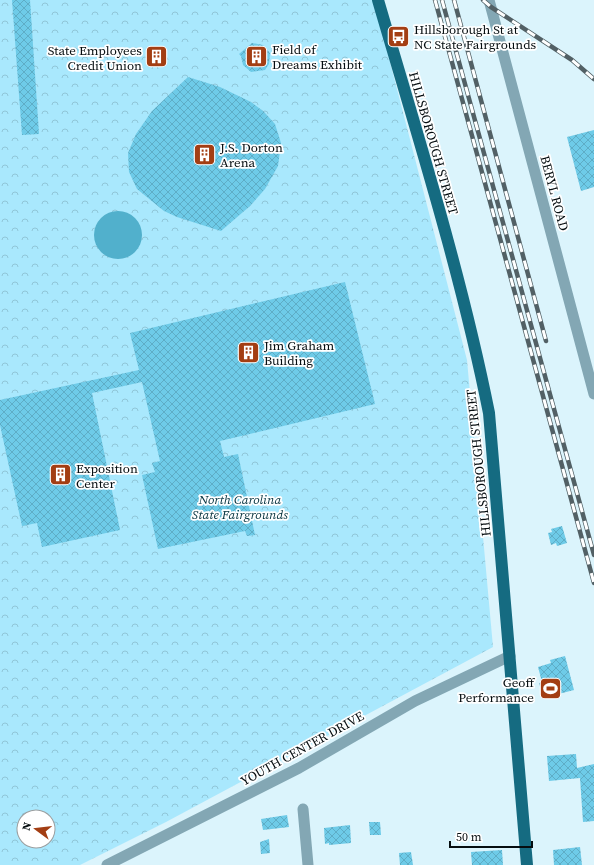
<svg xmlns="http://www.w3.org/2000/svg" width="594" height="865" font-family="'Source Serif 4',serif">
  <style>
    .forest { fill: url(#forest-crowns); fill-rule: evenodd }
    .water { fill: #51b0cc }
    .building { fill: url(#building-cross-hatch) }
    .lines { fill: none; stroke-linecap: round; stroke-linejoin: round }
    .minor { stroke: #83a7b4; stroke-width: 11 }
    .major { stroke: #156b81; stroke-width: 12 }
    .rail-casing { stroke: #526065; stroke-width: 4.5 }
    .rail { stroke: #fff; stroke-width: 3; stroke-dasharray: 9; stroke-linecap: butt }
    .labels { text-anchor: middle; stroke-width: 3.5; stroke-linejoin: round; paint-order: stroke }
    .poi-label { font-size: 13px; fill: #050d10; stroke: #fff; text-anchor: start }
    .street-label { font-size: 13px; fill: #050d10; stroke: #fff }
    .park-label { font-size: 13px; font-style: italic; fill: #03313d; stroke: #fff }
  </style>
  <defs>
    <pattern id="forest-crowns" width="20" height="18" patternUnits="userSpaceOnUse"><rect width="20" height="18" fill="#a9e8fd"/><path d="M2 6a3 3 0 1 1 6 0M12 15a3 3 0 1 1 6 0" fill="none" stroke="#90c6d8"/></pattern>
    <pattern id="building-cross-hatch" width="8" height="8" patternUnits="userSpaceOnUse"><rect width="8" height="8" fill="#6ecbe8"/><path d="M0 0l8 8M0 8l8-8" fill="none" stroke="#5eadc6"/></pattern>
  </defs>
  <rect width="100%" height="100%" fill="#dbf4fc"/>
  <path class="forest" d="M0,0H374L467,360L493,647L166,822L80,865H0ZM24,817H48V841H24Z"/>
  <circle class="water" cx="118" cy="235" r="24"/>
  <g class="building">
    <path d="M12,0H30L39,134L22,135Z"/>
    <path d="M252,43L263,45L270,53L269,64L265,70L251,72L243,65L241,56L239,54Z"/>
    <path d="M188,77L220,87L251,102L263,111L275,124L281,143L278,166L265,189L250,206L221,231L177,217L164,211L137,189L129,172L128,153L136,134L152,111Z"/>
    <path d="M594,130V187L581,191L567,137Z"/>
    <path d="M345,282L375,404L220,441L224,457L238,454L255,535L247,536L245,531L158,549L142,475L155,472L152,463L160,461L142,382L92,393L120,530L42,547L37,523L22,526L0,425V400L139,370L130,333Z"/>
    <path d="M562,526L567,543L557,546L556,543L551,545L548,533L552,532L551,529Z"/>
    <path d="M565,656L574,690L543,698L539,683L542,682L538,667L551,663L550,660Z"/>
    <path d="M576,754L577,768L594,764V821L583,822L580,778L549,781L547,756Z"/>
    <path d="M287,815L289,827L263,830L261,819Z"/>
    <path d="M369,822H380L381,835H370Z"/>
    <path d="M350,825L351,843L329,845V843L325,844L324,828Z"/>
    <path d="M269,839L270,853L261,854L260,842Z"/>
    <path d="M580,847L582,865H554L553,850Z"/>
    <path d="M502,850L503,865H472L471,852Z"/>
    <path d="M411,852L413,865H400L399,853Z"/>
  </g>
  <g class="lines">
    <g class="minor">
      <path d="M489,0L594,394"/>
      <path d="M303,809L308,865"/>
      <path d="M107,865L299,768L415,701L510,656"/>
    </g>
    <path class="major" d="M378,0C418,137 461,273 489,413L527,865"/>
    <defs>
      <g id="rail">
        <path d="M435,0L594,583"/>
        <path d="M442,0L594,555"/>
        <path d="M454,0L546,341"/>
        <path d="M483,0L491,7L572,60L594,79"/>
      </g>
    </defs>
    <use href="#rail" class="rail-casing"/>
    <use href="#rail" class="rail"/>
  </g>
  <defs>
    <symbol id="bus-square" viewBox="-11 -11 22 22"><rect x="-9" y="-9" width="18" height="18" rx="4" fill="#a33e13" stroke="#fff"/><path d="M-5-6H5V4H4V6H2V4H-2V6H-4V4H-5ZM-3.5-4V0h7V-4ZM-3.5 1.2v1.5H-2V1.2ZM2 1.2v1.5H3.5V1.2Z" fill="#fff"/></symbol>
    <symbol id="building-square" viewBox="-11 -11 22 22"><rect x="-9" y="-9" width="18" height="18" rx="4" fill="#a33e13" stroke="#fff"/><path d="M-4-6H4V6H1V3H-1V6H-4ZM-2.5-4.3h1.7v1.8h-1.7ZM.8-4.3h1.7v1.8H.8ZM-2.5-1h1.7V.8h-1.7ZM.8-1h1.7V.8H.8Z" fill="#fff"/></symbol>
    <symbol id="stadium-square" viewBox="-11 -11 22 22"><rect x="-9" y="-9" width="18" height="18" rx="4" fill="#a33e13" stroke="#fff"/><path d="M0-5a6.5 5 0 1 0 0 10a6.5 5 0 1 0 0-10ZM-3.5-1.8h7v3.6h-7Z" fill="#fff"/></symbol>
  </defs>
  <g fill-rule="evenodd">
    <use href="#bus-square" x="386" y="24" width="25" height="25"/>
    <use href="#building-square" x="244" y="44" width="25" height="25"/>
    <use href="#building-square" x="144" y="44" width="25" height="25"/>
    <use href="#building-square" x="192" y="142" width="25" height="25"/>
    <use href="#building-square" x="236" y="340" width="25" height="25"/>
    <use href="#building-square" x="48" y="462" width="25" height="25"/>
    <use href="#stadium-square" x="538" y="676" width="25" height="25"/>
  </g>
  <g class="labels">
    <g class="poi-label">
      <text x="414" y="34">Hillsborough St at<tspan x="414" dy="15">NC State Fairgrounds</tspan></text>
      <text x="272" y="54">Field of<tspan x="272" dy="15">Dreams Exhibit</tspan></text>
      <text x="142" y="55" text-anchor="end">State Employees<tspan x="142" dy="15">Credit Union</tspan></text>
      <text x="220" y="152">J.S. Dorton<tspan x="220" dy="15">Arena</tspan></text>
      <text x="264" y="350">Jim Graham<tspan x="264" dy="15">Building</tspan></text>
      <text x="76" y="473">Exposition<tspan x="76" dy="15">Center</tspan></text>
      <text x="534" y="687" text-anchor="end">Geoff<tspan x="534" dy="15">Performance</tspan></text>
    </g>
    <g class="street-label">
      <text transform="translate(434 143) rotate(74)" y="5">HILLSBOROUGH STREET</text>
      <text transform="translate(555 193) rotate(75)" y="5">BERYL ROAD</text>
      <text transform="translate(478 463) rotate(-96)" y="5">HILLSBOROUGH STREET</text>
      <text transform="translate(302 748) rotate(-29)" y="5">YOUTH CENTER DRIVE</text>
    </g>
    <g class="park-label">
      <text x="240" y="504">North Carolina<tspan x="240" dy="15">State Fairgrounds</tspan></text>
    </g>
  </g>
  <g transform="translate(36 829) rotate(285)"><circle r="19" fill="#ffffff" stroke="#9b9e9f"/>
  <path d="M0-3L7 15L0 10L-7 15Z" fill="#a33e13"/>
  <text y="-6" font-size="11" font-weight="bold" text-anchor="middle" fill="#050d10">N</text>
  </g>
  <path d="M450 841v6h82v-6" fill="none" stroke="#050d10" stroke-width="2"/>
  <text x="456" y="841" font-size="12" fill="#050d10" stroke="#ffffff" stroke-width="3" paint-order="stroke">50 m</text>
</svg>
